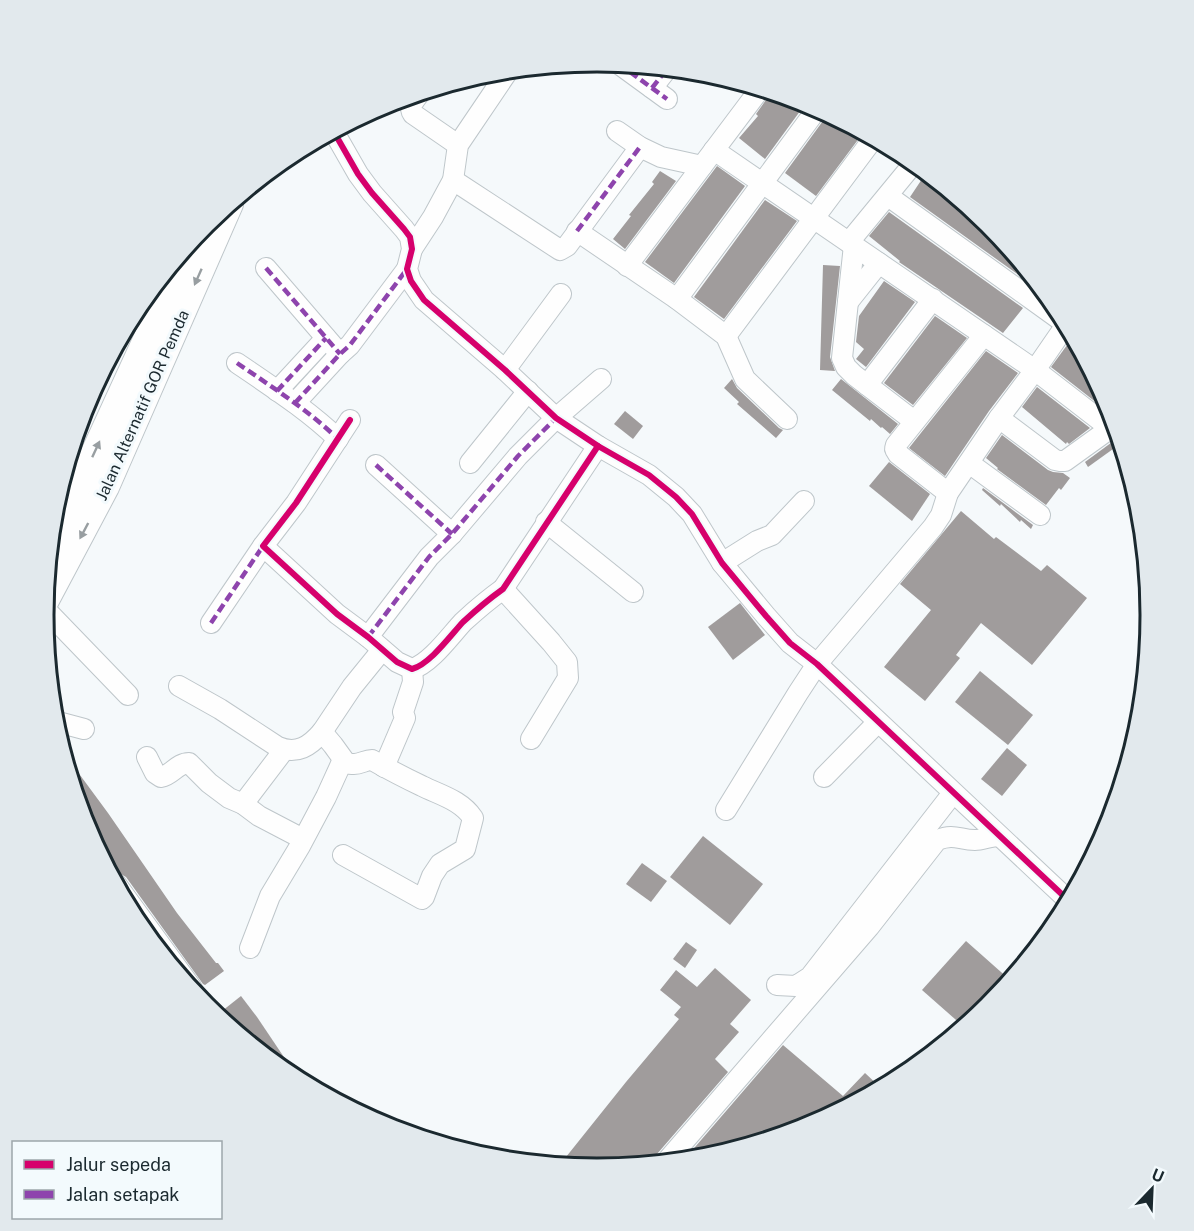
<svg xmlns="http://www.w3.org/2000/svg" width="1194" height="1231" font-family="'Public Sans',sans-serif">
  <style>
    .building { fill: #a09c9c }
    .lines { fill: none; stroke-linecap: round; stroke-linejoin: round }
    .minor-casing { stroke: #bec6ca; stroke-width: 22 }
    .major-casing { stroke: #bec6ca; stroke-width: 28 }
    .path { stroke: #d8dadb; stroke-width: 2; stroke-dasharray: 4.5 4.5; stroke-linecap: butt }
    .minor { stroke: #fefefe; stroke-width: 20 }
    .major { stroke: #fefefe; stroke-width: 26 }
    .quiet { stroke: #8e44ad; stroke-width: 4.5; stroke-dasharray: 9 4.5; stroke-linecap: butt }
    .cycleway-casing { stroke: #f3fafd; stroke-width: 10 }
    .cycleway { stroke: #d6006c; stroke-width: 6 }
    .oneway { fill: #989ea1 }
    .labels { text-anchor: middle; stroke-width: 6; stroke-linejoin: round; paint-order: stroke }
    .street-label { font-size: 16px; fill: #1b292f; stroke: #f3fafd }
    .rim { fill: none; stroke: #1b292f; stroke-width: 3 }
  </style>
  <rect width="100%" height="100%" fill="#f5f9fb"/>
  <g class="building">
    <path d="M771,93L806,103L765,159L739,138L758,116L756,114Z"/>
    <path d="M828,114L863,133L816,196L785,173Z"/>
    <path d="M717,166L745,186L674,283L645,262Z"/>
    <path d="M660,171L676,181L625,249L613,239L631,216L629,215L654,184L652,182Z"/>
    <path d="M922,179L943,195L942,196L953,204L952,205L975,221V223L1004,243L1040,287L1038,289L910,197Z"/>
    <path d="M765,200L797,221L724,319L694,297Z"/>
    <path d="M889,212L1023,308L1003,333L899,262L900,261L869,236Z"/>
    <path d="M823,265L840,266L830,357L835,371L820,370Z"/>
    <path d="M884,281L915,302L866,367L856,359L864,349L856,342L859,316Z"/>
    <path d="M935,316L967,338L913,405L884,383Z"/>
    <path d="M1073,337L1108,404L1111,414L1051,367Z"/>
    <path d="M986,351L1018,373L989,411L945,476L909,448Z"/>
    <path d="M732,379L737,388L779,428L783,430L776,438L737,404L739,402L724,388Z"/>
    <path d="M841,379L898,424L890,434L882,427L881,428L871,419L870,421L832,390Z"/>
    <path d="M1037,387L1090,428L1069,444L1067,442L1066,444L1022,407Z"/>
    <path d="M625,411L643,426L633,439L614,424Z"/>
    <path d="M1002,435L1048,470L1053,472L1063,473L1070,478L1061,490L1059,488L1046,505L997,469L998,468L986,458Z"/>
    <path d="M1119,437L1120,444L1088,467L1085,462Z"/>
    <path d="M889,462L930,494L912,521L869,486Z"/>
    <path d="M983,488L1033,525L1031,529L1021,520L1020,522L1001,504L1000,506L982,490Z"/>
    <path d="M961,511L994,539L996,537L1041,571L1047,565L1087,598L1032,665L981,623L956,655L960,658L925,701L884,667L931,610L900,584Z"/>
    <path d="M740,603L765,635L733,660L708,627Z"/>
    <path d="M980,671L1033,715L1008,745L955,702Z"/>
    <path d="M1007,748L1027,765L1002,796L981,779Z"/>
    <path d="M66,756L108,813L177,913L216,963H218L224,971L205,985L203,984L126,877L119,873L110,861L111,860L103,850L104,849L85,824L64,757Z"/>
    <path d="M703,836L763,884L730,925L670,877Z"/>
    <path d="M642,863L667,881L651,902L626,884Z"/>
    <path d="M966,941L1010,980L988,1007L964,1027L922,990Z"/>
    <path d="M686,942L697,950L685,968L673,959Z"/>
    <path d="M715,968L751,1000L730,1024L739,1032L715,1059L728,1072L657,1154L654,1159V1163L597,1169L569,1166L562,1162L626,1082L679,1019L674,1015L681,1007L660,990L676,970L697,987Z"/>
    <path d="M241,996L257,1017L300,1081L289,1076L244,1038L222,1011Z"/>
    <path d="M783,1045L843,1096L865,1073L881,1088L808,1127L705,1158L683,1161Z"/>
  </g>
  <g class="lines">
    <defs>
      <g id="minor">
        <path d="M619,64L667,99"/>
        <path d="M652,88L667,69"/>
        <path d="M419,94C414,101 408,107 413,114L458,145"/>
        <path d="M617,131L640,147L661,157L702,166"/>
        <path d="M334,132L358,174L372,193L404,229L410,237L412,249L407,269L411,281L424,300L505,370L556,418L598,446L649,475L676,497L692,514L722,563L766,616L790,643L817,664L1069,901"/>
        <path d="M714,150L1035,370L1110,428"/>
        <path d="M453,180L560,250L567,246L640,147"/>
        <path d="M888,196L1066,324"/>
        <path d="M577,231L677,299L726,336L745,379L787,419"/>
        <path d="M849,242L914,163"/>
        <path d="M854,245L842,358L846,367L854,375L914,421"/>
        <path d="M412,249L433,217L453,180L458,145L508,71"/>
        <path d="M627,266L760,89"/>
        <path d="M266,268L340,354"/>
        <path d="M677,299L817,109"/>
        <path d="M848,302L879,263"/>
        <path d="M137,308L156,318"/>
        <path d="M726,336L873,139"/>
        <path d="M237,363C272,387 308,410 338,439"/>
        <path d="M505,370L561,294"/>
        <path d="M867,385L933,299"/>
        <path d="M277,391L326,338"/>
        <path d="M295,403L340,354L350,345L407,269"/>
        <path d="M999,418L1055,460L1060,461H1065L1115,425"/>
        <path d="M350,420L296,503L263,546L337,614L368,637L397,662L412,669C430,664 450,636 463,622C476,610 489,599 503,589L598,446"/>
        <path d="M470,463L528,391"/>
        <path d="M969,463L1040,515"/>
        <path d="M376,465L452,534"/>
        <path d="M948,493L898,454L895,449L896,445L984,335"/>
        <path d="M546,522L633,592"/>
        <path d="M722,563L757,541L772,535L804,501"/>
        <path d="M503,589L551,642L567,662L568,678L531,739"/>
        <path d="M44,608L128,695"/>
        <path d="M211,623L263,546"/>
        <path d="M368,637L429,557L452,534L518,456L556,418L601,379"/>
        <path d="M179,686L220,709L278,747C297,755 310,746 322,732L352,687L382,650"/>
        <path d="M54,721L84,729"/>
        <path d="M322,732L333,745L346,763"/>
        <path d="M147,757L155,773L161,777C172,775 177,763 189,763L209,783L229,798L243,804L259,816L303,839"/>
        <path d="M384,767L405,718L403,712L413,682L412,669"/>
        <path d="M824,777L878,722"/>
        <path d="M243,804L284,750"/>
        <path d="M726,810L798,693L817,664L933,527L941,515L948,493L999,418L1035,370L1066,325"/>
        <path d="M116,884L191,987L194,993"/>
        <path d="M250,948L270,896L300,846L326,797L341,764C346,763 349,764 354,764C361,764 365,760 372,760C388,769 405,778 422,786C440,795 461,800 473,818L465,849L440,864L432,876L424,897L422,899L343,855"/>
        <path d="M777,985L796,986L810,977L953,793"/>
        <path d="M666,1162L869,927L937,840C955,833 959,840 975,840C982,840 991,836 999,836"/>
      </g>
      <g id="major">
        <path d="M51,539L83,477L156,318L184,251"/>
        <path d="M45,602L106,487L230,204"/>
      </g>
    </defs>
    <use href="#minor" class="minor-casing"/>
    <use href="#major" class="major-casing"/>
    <path class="path" d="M247,197L252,186"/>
    <use href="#minor" class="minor"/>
    <use href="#major" class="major"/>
    <g class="quiet">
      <path d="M619,64L667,99"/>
      <path d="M652,88L667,69"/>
      <path d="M577,231L640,147"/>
      <path d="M266,268L340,354"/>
      <path d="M237,363C272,387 308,410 338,439"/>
      <path d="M277,391L326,338"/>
      <path d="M295,403L340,354L350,345L407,269"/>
      <path d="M376,465L452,534"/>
      <path d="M211,623L263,546"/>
      <path d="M368,637L429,557L452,534L518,456L556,418"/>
    </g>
    <defs>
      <g id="cycleway">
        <path d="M334,132L358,174L372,193L404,229L410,237L412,249L407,269L411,281L424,300L505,370L556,418L598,446L649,475L676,497L692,514L722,563L766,616L790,643L817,664L1069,901"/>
        <path d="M350,420L296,503L263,546L337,614L368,637L397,662L412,669C430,664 450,636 463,622C476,610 489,599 503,589L598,446"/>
      </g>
    </defs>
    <use href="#cycleway" class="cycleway-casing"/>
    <use href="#cycleway" class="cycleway"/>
  </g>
  <defs><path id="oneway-solid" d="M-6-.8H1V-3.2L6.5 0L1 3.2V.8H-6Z" transform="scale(1.5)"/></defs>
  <g class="oneway">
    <use href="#oneway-solid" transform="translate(198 277) rotate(114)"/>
    <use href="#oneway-solid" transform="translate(96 449) rotate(-65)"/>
    <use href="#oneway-solid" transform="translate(84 531) rotate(118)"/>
  </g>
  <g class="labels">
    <g class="street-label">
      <text transform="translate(142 405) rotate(-66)" y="6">Jalan Alternatif GOR Pemda</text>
    </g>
  </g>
  <path d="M0 0H1194V1231H0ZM54 615a543 543 0 1 1 1086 0a543 543 0 1 1-1086 0Z" fill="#e2e9ed" fill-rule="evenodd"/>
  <path class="rim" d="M54 615a543 543 0 1 1 1086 0a543 543 0 1 1-1086 0Z"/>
  <rect x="12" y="1141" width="210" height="78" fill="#f3fafd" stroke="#9da6ab" stroke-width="1.5"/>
  <rect x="24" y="1160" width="30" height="9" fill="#d6006c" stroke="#9da6ab" stroke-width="1.5"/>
  <text x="66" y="1171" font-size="18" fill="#1b292f">Jalur sepeda</text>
  <rect x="24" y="1190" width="30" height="9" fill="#8e44ad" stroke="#9da6ab" stroke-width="1.5"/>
  <text x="66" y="1201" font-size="18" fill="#1b292f">Jalan setapak</text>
  <g transform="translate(1152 1189) rotate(23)" stroke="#f3fafd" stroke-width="4.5" paint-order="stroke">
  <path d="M0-4.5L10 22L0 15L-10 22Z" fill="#1b292f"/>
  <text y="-9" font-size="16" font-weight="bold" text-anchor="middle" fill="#1b292f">U</text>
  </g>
</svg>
